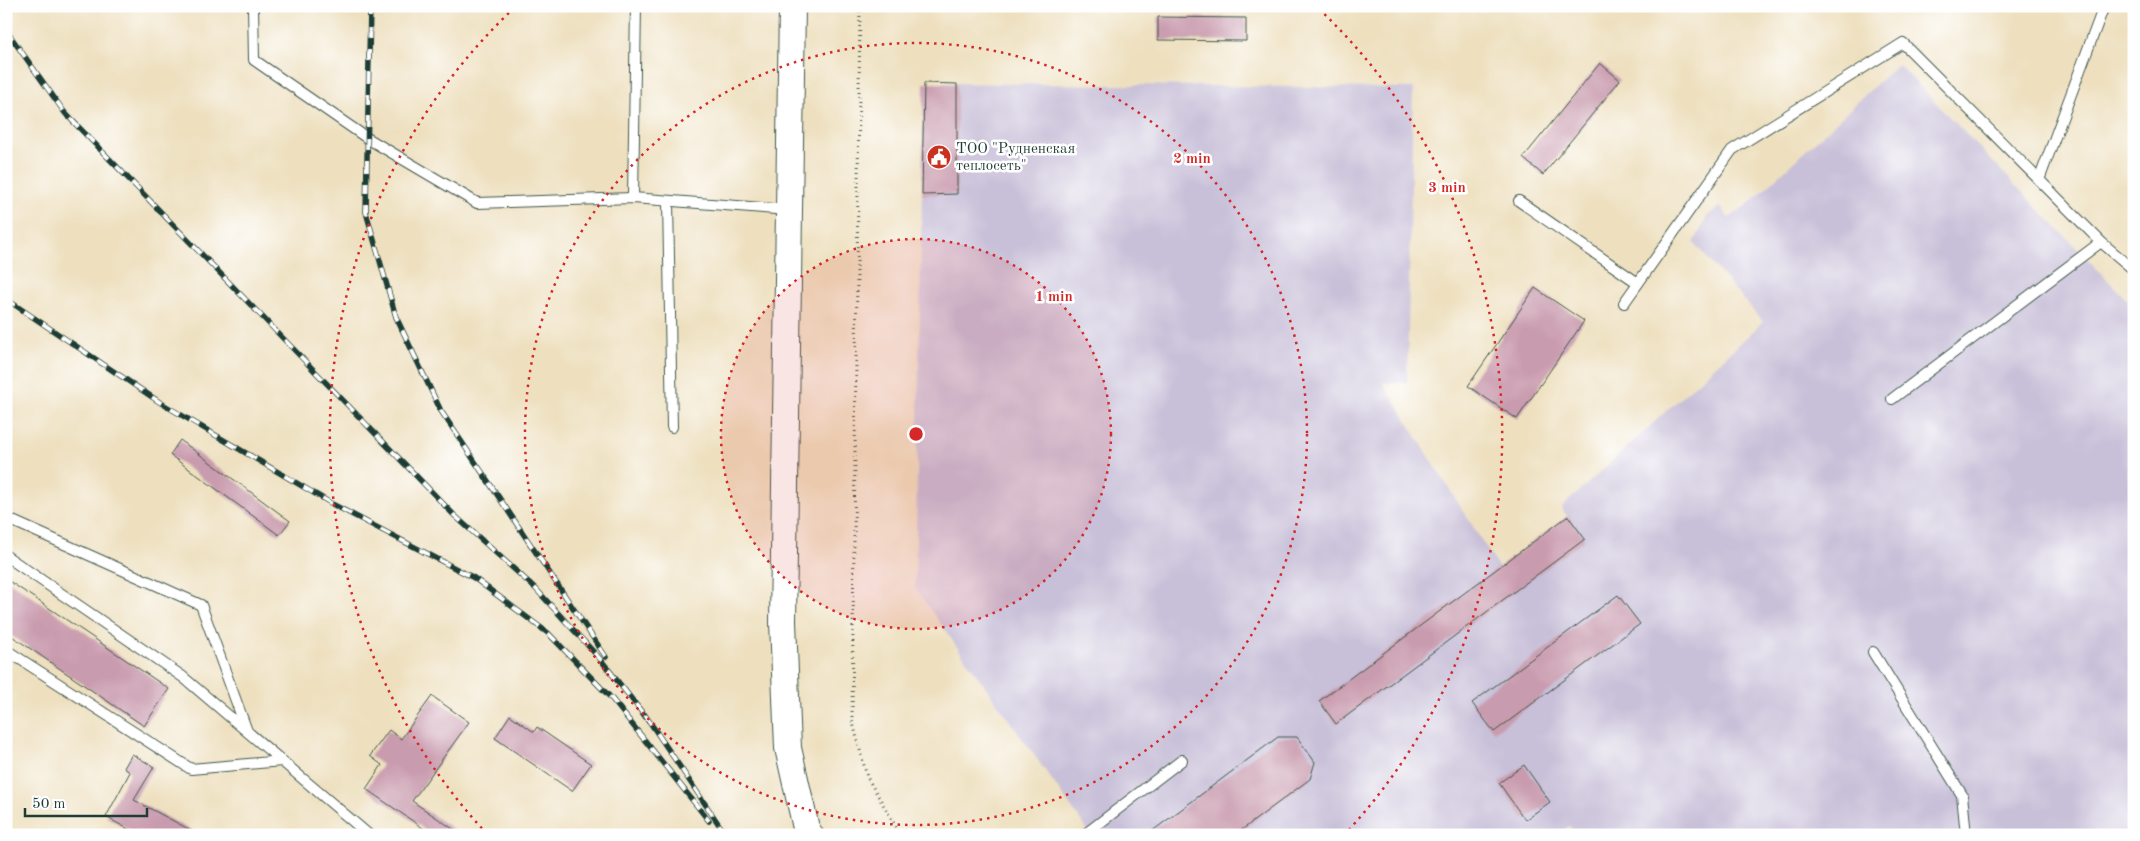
<svg xmlns="http://www.w3.org/2000/svg" width="2140" height="841" font-family="'Old Standard TT',serif">
  <style>
    .industrial { fill: #c8bfd8 }
    .building { fill: #c99bae }
    .lines { fill: none; stroke-linecap: round; stroke-linejoin: round }
    .lane-casing { stroke: #3e5549; stroke-width: 12 }
    .secondary-casing { stroke: #3e5549; stroke-width: 28 }
    .path { stroke: #3e5549; stroke-width: 3; stroke-dasharray: 1 4; stroke-linecap: butt }
    .lane { stroke: #fff; stroke-width: 10 }
    .secondary { stroke: #fff; stroke-width: 26 }
    .rail-casing { stroke: #1f3d34; stroke-width: 5.5 }
    .rail { stroke: #fff; stroke-width: 4; stroke-dasharray: 11; stroke-linecap: butt }
    .ring { fill: none; stroke: #d62828; stroke-width: 2.5; stroke-dasharray: 2.5 5 }
    .labels { text-anchor: middle; stroke-width: 5; stroke-linejoin: round; paint-order: stroke }
    .poi-label { font-size: 15px; fill: #1f3d34; stroke: #fff; text-anchor: start }
    .centre { fill: #d62828; stroke: #fff; stroke-width: 2.5 }
    .ring-label { font-size: 15px; text-anchor: middle; font-weight: bold; fill: #d62828; stroke: #fff; stroke-width: 5; stroke-linejoin: round; paint-order: stroke }
  </style>
  <rect width="100%" height="100%" fill="#fff"/>
  <filter id="ink" filterUnits="userSpaceOnUse"><feTurbulence type="fractalNoise" baseFrequency=".02" numOctaves="2"/><feDisplacementMap in="SourceGraphic" scale="10" xChannelSelector="R" yChannelSelector="G"/><feConvolveMatrix kernelMatrix="1 2 1 2 8 2 1 2 1" color-interpolation-filters="sRGB"/></filter>
  <filter id="wash" filterUnits="userSpaceOnUse"><feTurbulence type="fractalNoise" baseFrequency=".0096" numOctaves="4" result="noise"/><feDisplacementMap in="SourceGraphic" scale="20" xChannelSelector="R" yChannelSelector="G"/><feGaussianBlur stdDeviation="1.12" result="paint"/><feColorMatrix in="noise" values="0 0 0 0 0 0 0 0 0 0 0 0 0 0 0 0 0 1.4 0 .05"/><feComposite in="paint" operator="in"/></filter>
  <g filter="url(#wash)">
    <rect width="100%" height="100%" fill="#eee0bf"/>
    <path class="industrial" d="M1898,64L2134,307V835H1577L1569,826L1558,835H1091L915,588L924,83L1413,88L1407,383H1383L1499,568L1568,517L1561,508L1763,322L1694,243L1707,216L1720,206L1729,218L1752,201Z"/>
    <g id="blocks">
      <g class="building">
        <path d="M1158,17L1246,18V41L1158,40Z"/>
        <path d="M1600,63L1620,80L1543,175L1523,158Z"/>
        <path d="M924,83L957,84V194L922,195Z"/>
        <path d="M1535,288L1584,321L1517,419L1468,386Z"/>
        <path d="M180,440L290,521L279,535L170,455Z"/>
        <path d="M1568,516L1585,539L1336,724L1319,701Z"/>
        <path d="M6,579L169,689L144,726L6,632Z"/>
        <path d="M1618,595L1640,624L1494,732L1472,703Z"/>
        <path d="M432,696L469,722L412,801L462,835H433L366,789L382,765L370,756L389,730L401,739Z"/>
        <path d="M510,715L534,732L537,727L591,764L572,791L495,738Z"/>
        <path d="M1278,737H1297L1315,762L1310,779L1235,835H1147Z"/>
        <path d="M132,754L154,767L134,800L200,835H139L106,817L130,772L124,768Z"/>
        <path d="M1524,765L1550,802L1525,820L1499,783Z"/>
      </g>
    </g>
  </g>
  <g filter="url(#ink)">
    <use href="#blocks" fill-opacity="0" stroke="#3e5549" stroke-width="1"/>
    <g class="lines">
      <defs>
        <g id="lane">
          <path d="M253,6L254,60L367,138L477,203L633,198L788,210"/>
          <path d="M2039,180L2104,6"/>
          <path d="M633,198L636,6"/>
          <path d="M668,201L672,427"/>
          <path d="M1519,201L1638,283"/>
          <path d="M1624,303L1732,150L1903,43L2101,242L2134,270"/>
          <path d="M1892,399L2101,242"/>
          <path d="M6,518L201,605L247,731"/>
          <path d="M6,556L183,677L369,835"/>
          <path d="M6,650L191,769L282,761"/>
          <path d="M1873,652L1962,795L1966,835"/>
          <path d="M1084,835L1182,760"/>
        </g>
        <path id="secondary" d="M792,6L783,622L788,748L806,828L810,835"/>
      </defs>
      <use href="#lane" class="lane-casing"/>
      <use href="#secondary" class="secondary-casing"/>
      <path class="path" d="M860,6L852,719L867,777L901,835"/>
      <use href="#lane" class="lane"/>
      <use href="#secondary" class="secondary"/>
      <defs>
        <g id="rail">
          <path d="M370,6L366,212L396,317L441,411L606,657"/>
          <path d="M6,30L65,113L454,515L536,589L601,660L648,720"/>
          <path d="M6,299L161,403L334,505L474,578L548,633L612,699L709,821"/>
          <path d="M645,715L726,835"/>
        </g>
      </defs>
      <use href="#rail" class="rail-casing"/>
      <use href="#rail" class="rail"/>
    </g>
  </g>
  <circle cx="916" cy="434" r="195" fill="#d62828" fill-opacity=".12"/>
  <g class="ring">
    <circle cx="916" cy="434" r="195"/>
    <circle cx="916" cy="434" r="391"/>
    <path d="M487 834A586 586 0 0 1 513 9M1319 9A586 586 0 0 1 1345 834"/>
  </g>
  <defs>
    <symbol id="civic-disc" viewBox="-11 -11 22 22"><circle r="9.5" fill="#c8321e" stroke="#fff"/><path d="M-.6-6.5H3V-4.5H.6V-3L4-1V1h2V6H-6V1h2V-1L-.6-3ZM-1.2 2.5V6h2.4V2.5Z" fill="#fff"/></symbol>
  </defs>
  <g fill-rule="evenodd">
    <use href="#civic-disc" x="925" y="143" width="28" height="28"/>
  </g>
  <g class="labels">
    <g class="poi-label">
      <text x="956" y="153">ТОО "Рудненская<tspan x="956" dy="17">теплосеть"</tspan></text>
    </g>
  </g>
  <circle cx="916" cy="434" r="8" class="centre"/>
  <g class="ring-label">
    <text x="1192" y="163">2 min</text>
    <text x="1447" y="192">3 min</text>
    <text x="1054" y="301">1 min</text>
  </g>
  <rect width="2140" height="841" fill="none" stroke="#fff" stroke-width="25"/>
  <path d="M25 808v8h122v-8" fill="none" stroke="#1f3d34" stroke-width="2.5"/>
  <text x="32" y="808" font-size="15" fill="#1f3d34" stroke="#ffffff" stroke-width="4" paint-order="stroke">50 m</text>
</svg>
